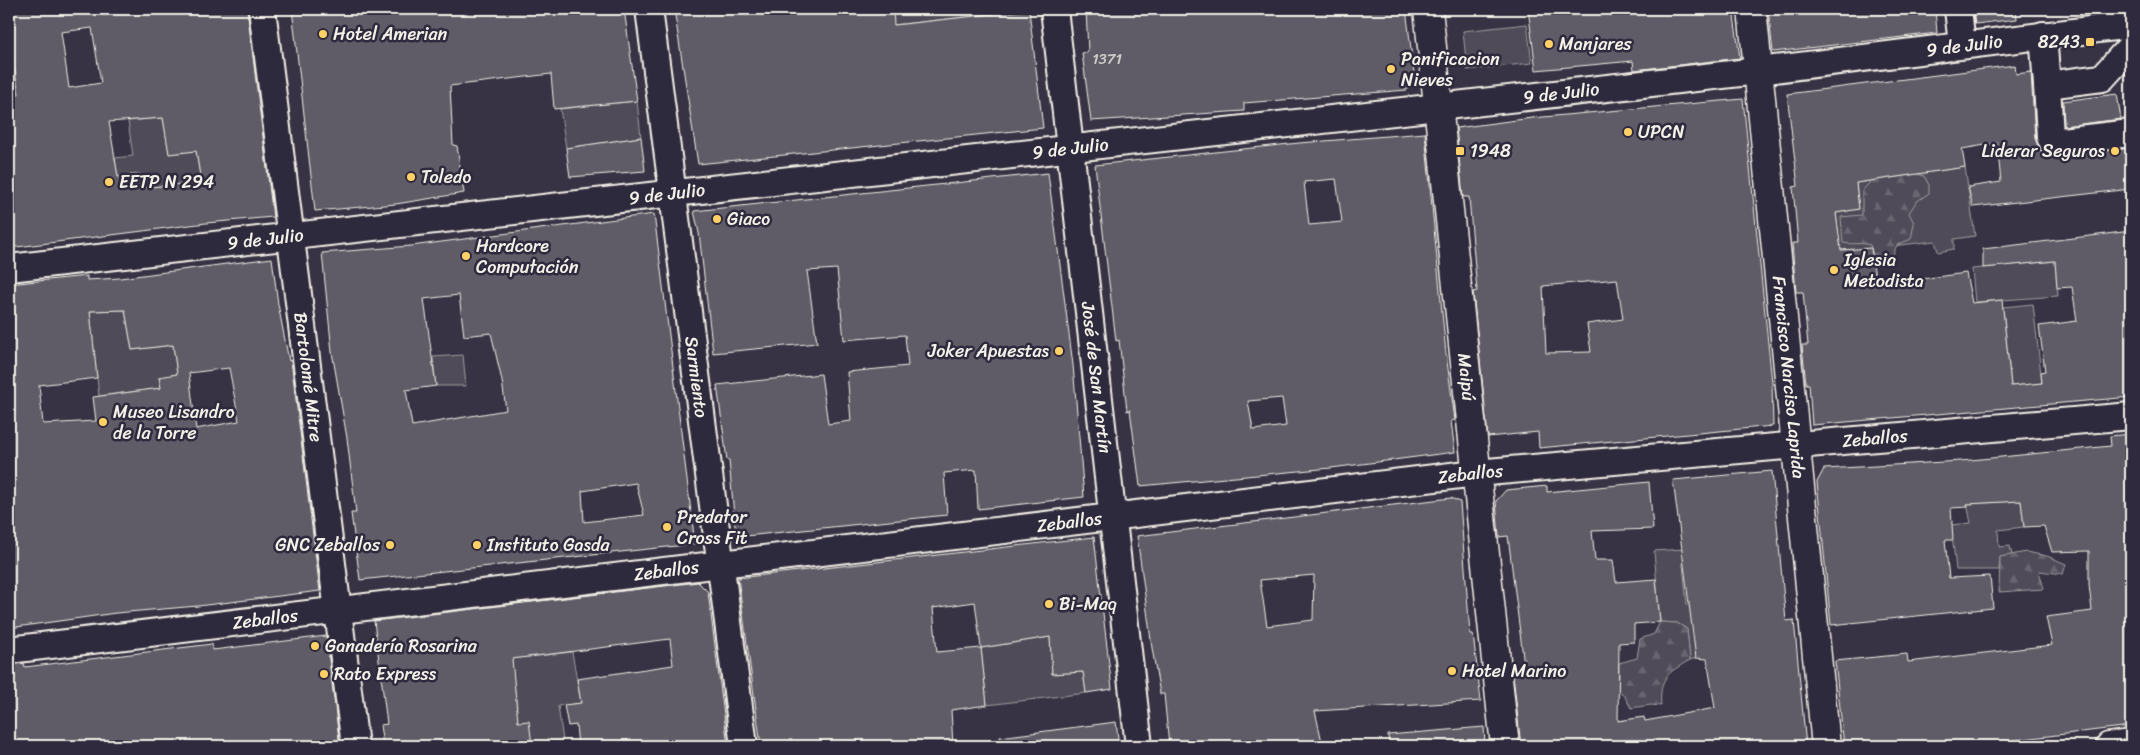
<svg xmlns="http://www.w3.org/2000/svg" width="2140" height="755" font-family="Sriracha,sans-serif">
  <style>
    .green { fill: #504b59; stroke: #a29ea0 }
    .forest { fill: url(#forest-firs); stroke: #a29ea0 }
    .building { fill: #5f5c67; stroke: #f4f1e8; fill-rule: evenodd }
    .lines { fill: none; stroke-linecap: round; stroke-linejoin: round }
    .minor-casing { stroke: #f4f1e8; stroke-width: 30 }
    .major-casing { stroke: #f4f1e8; stroke-width: 31 }
    .minor { stroke: #2f2a3d; stroke-width: 26 }
    .major { stroke: #2f2a3d; stroke-width: 28 }
    .poi-dot { fill: #ffd166; stroke: #2f2a3d; stroke-width: 2 }
    .labels { text-anchor: middle; stroke-width: 5; stroke-linejoin: round; paint-order: stroke }
    .number-label { font-size: 15px; fill: #cfccc8 }
    .poi-label { font-size: 18px; fill: #f4f1e8; stroke: #2f2a3d; text-anchor: start }
    .street-label { font-size: 18px; fill: #f4f1e8; stroke: #2f2a3d }
  </style>
  <defs>
    <pattern id="forest-firs" width="22" height="20" patternUnits="userSpaceOnUse" patternTransform="scale(1.25)"><rect width="22" height="20" fill="#504b59"/><path d="M5 1l3.5 6h-7zM16 11l3.5 6h-7z" fill="#6a6571"/></pattern>
  </defs>
  <rect width="100%" height="100%" fill="#373244"/>
  <filter id="ink" filterUnits="userSpaceOnUse"><feTurbulence type="fractalNoise" baseFrequency=".02" numOctaves="2"/><feDisplacementMap in="SourceGraphic" scale="10" xChannelSelector="R" yChannelSelector="G"/><feConvolveMatrix kernelMatrix="1 2 1 2 8 2 1 2 1" color-interpolation-filters="sRGB"/></filter>
  <g filter="url(#ink)">
    <g class="green">
      <path d="M871,9H1028L1029,10L874,27Z"/>
      <path d="M1527,24L1532,63L1467,70L1463,31Z"/>
      <path d="M637,101L641,137L566,148L560,109Z"/>
      <path d="M163,118L169,153L196,151L201,182L141,188L139,174L118,177L115,158L133,156L128,121Z"/>
      <path d="M1965,167L1975,236L1954,239V249L1938,252L1935,241L1841,252L1836,213L1859,209L1856,183Z"/>
      <path d="M2055,261L2058,296L1975,302L1972,269Z"/>
      <path d="M2033,304L2042,383L2011,386L2003,307Z"/>
      <path d="M125,310L132,350L173,345L177,374L159,377L161,388L99,396L90,311Z"/>
      <path d="M463,355L466,386H436L433,357Z"/>
      <path d="M2021,501L2024,527L1998,530L1999,547L2010,546L2012,555L2000,557L1999,570H1956L1951,525L1971,523L1967,504Z"/>
      <path d="M1684,549L1683,565L1687,605L1724,602L1693,630L1696,658L1690,660L1687,629L1677,623L1660,622L1654,551Z"/>
      <path d="M1050,637L1052,674L1083,672L1086,693L987,705L981,648Z"/>
      <path d="M572,652L581,703L558,706L563,740L532,745L504,723L502,709L517,707L511,659Z"/>
    </g>
    <g class="forest">
      <path d="M1917,174L1924,176L1929,185V193L1916,202L1909,213L1914,223L1911,239L1897,245L1891,259L1873,254L1870,245C1861,242 1853,245 1843,243L1841,217L1862,215V191L1871,181Z"/>
      <path d="M2026,552L2047,556L2066,564L2063,574L2039,571L2044,589L1999,592L2000,557Z"/>
      <path d="M1660,622L1677,623L1687,629L1690,660C1667,673 1659,678 1661,706L1651,705L1631,708L1624,695L1612,686L1619,678V663L1637,658L1640,639L1654,634Z"/>
    </g>
    <g class="building">
      <path d="M9,9H247L273,217L206,223L9,248V95L19,94L9,38ZM92,28L101,83L69,88L61,32ZM163,118L169,154L196,151L201,182L141,188L140,174L118,177L109,122Z"/>
      <path d="M292,9H624L637,101L554,109L551,74L450,86L453,145L457,146L464,193L396,204L315,211Z"/>
      <path d="M674,9H893L894,25L1029,10L1043,128L698,164Z"/>
      <path d="M1086,9H1406L1415,81L1407,90L1244,103V111L1091,121L1082,53L1088,52Z"/>
      <path d="M1528,9H1733L1740,58L1634,70L1633,61L1536,70Z"/>
      <path d="M1768,9H1935L1937,33L1773,52Z"/>
      <path d="M1973,9H2016L2017,19L1975,24Z"/>
      <path d="M2015,65L2016,74L2031,72L2035,138L2040,150L2047,156L2055,157L2131,148V189L1973,207L1968,187L2001,182L1997,143L1962,149L1965,167L1856,183L1859,209L1836,213L1841,250L1871,248L1876,285L1966,273L1972,303L2002,300L2011,386L2042,383L2041,372L2045,371L2039,326L2077,321L2072,287L2057,288L2055,261L1983,268V249L2131,231V397L1812,425L1809,384H1806L1802,345H1808L1803,292H1796L1792,243H1798L1793,187L1798,186L1787,94Z"/>
      <path d="M2117,94L2121,119L2064,126L2063,101Z"/>
      <path d="M1743,99L1772,382L1773,426L1539,448L1538,432L1488,437L1473,292L1477,291L1469,197H1463L1456,128L1532,118ZM1617,279L1623,319L1587,324L1591,352L1546,353L1543,286Z"/>
      <path d="M1425,133L1446,354L1455,420L1451,421L1455,452L1331,468L1140,486L1130,410L1127,411L1119,340L1116,341L1095,165L1299,143ZM1336,179L1342,222L1309,225L1304,182ZM1282,398L1286,426L1253,430L1248,401Z"/>
      <path d="M641,137L645,171L570,177L566,148Z"/>
      <path d="M1048,173L1073,365L1084,497L978,509L976,470L944,473L947,515L736,537L729,460H727L717,385L821,374L828,424L851,421L847,372L908,366L905,335L844,340L837,269L807,271L817,343L713,353L699,233L694,211Z"/>
      <path d="M654,214L695,544L360,580L351,513H356L347,438L332,352L322,253L411,246ZM459,295L464,336L491,333L502,381L506,410L412,426L406,390L436,386L424,299ZM636,483L644,515L584,522L582,491Z"/>
      <path d="M272,258L278,304L289,361L291,360L320,591L198,606L116,613L9,628V284L87,276V280L120,278ZM125,310L132,350L173,345L177,374L159,377L161,388L93,397L96,421L43,424L39,385L97,378L90,311ZM229,368L239,421L196,429L189,373Z"/>
      <path d="M2131,434V726L1966,746H1844L1835,661L1907,654L1908,662L2052,645L2046,617L2092,611L2089,585V551L2052,552L2044,526L2024,527L2021,501L1967,504L1968,507L1951,508L1953,540H1945L1949,578L1990,576L1993,608L1831,625L1817,482L1824,469L1961,461L2111,446L2110,436Z"/>
      <path d="M1772,471L1786,621L1794,620L1806,746H1521L1513,674L1525,673L1508,536L1499,537L1496,501L1506,490L1547,486V492L1649,482L1653,529L1592,531L1595,560H1613L1616,582L1656,579L1660,622L1634,624V642L1619,643L1618,721L1644,717L1645,721L1715,708L1707,659L1696,658L1673,480Z"/>
      <path d="M1451,498L1460,502L1470,634H1473L1481,701L1315,711L1323,746H1169L1164,694H1160L1152,648L1137,536ZM1314,575L1313,620L1267,626L1260,580Z"/>
      <path d="M1094,537L1112,689L1086,693L1083,672L1052,674L1050,637L981,648L987,705L951,710L953,746H761L738,578ZM975,602L981,648L937,652L933,608Z"/>
      <path d="M698,582L708,592L728,746H578L576,725L568,726L564,705L581,703L577,679L673,665L670,639L512,659L518,722L529,721L532,745L383,746L380,725L387,724L374,621Z"/>
      <path d="M326,636L340,746H9V665L24,663L25,667L212,644L213,650Z"/>
      <path d="M1116,722L1119,746H1000V737Z"/>
      <path d="M1484,727L1485,746H1389L1388,735Z"/>
    </g>
    <g class="lines">
      <defs>
        <g id="minor">
          <path id="s1" d="M262,9L355,746"/>
          <path id="s2" d="M649,9L744,746"/>
          <path id="s3" d="M1054,9L1139,746"/>
          <path d="M1958,9L1962,45"/>
          <path d="M2043,35L2047,85L2102,78L2131,46"/>
          <path d="M2047,85L2050,137L2053,142L2131,133"/>
          <path id="s4" d="M9,268L1758,71L2131,25"/>
          <path id="s5" d="M9,650L1476,473L2131,416"/>
          <path d="M2109,746L2131,743"/>
        </g>
        <g id="major">
          <path id="s6" d="M1428,9L1505,746"/>
          <path id="s7" d="M1752,9L1826,746"/>
        </g>
      </defs>
      <use href="#minor" class="minor-casing"/>
      <use href="#major" class="major-casing"/>
      <use href="#minor" class="minor"/>
      <use href="#major" class="major"/>
    </g>
  </g>
  <g class="poi-dot">
    <circle cx="323" cy="34" r="5"/>
    <rect x="2085" y="37" width="10" height="10" rx="2.5"/>
    <circle cx="1549" cy="44" r="5"/>
    <circle cx="1391" cy="69" r="5"/>
    <circle cx="1628" cy="132" r="5"/>
    <rect x="1455" y="146" width="10" height="10" rx="2.5"/>
    <circle cx="2115" cy="151" r="5"/>
    <circle cx="411" cy="177" r="5"/>
    <circle cx="109" cy="182" r="5"/>
    <circle cx="717" cy="219" r="5"/>
    <circle cx="466" cy="256" r="5"/>
    <circle cx="1834" cy="270" r="5"/>
    <circle cx="1059" cy="351" r="5"/>
    <circle cx="103" cy="422" r="5"/>
    <circle cx="667" cy="527" r="5"/>
    <circle cx="390" cy="545" r="5"/>
    <circle cx="477" cy="545" r="5"/>
    <circle cx="1049" cy="604" r="5"/>
    <circle cx="315" cy="646" r="5"/>
    <circle cx="1452" cy="671" r="5"/>
    <circle cx="324" cy="674" r="5"/>
  </g>
  <g class="labels">
    <g class="number-label">
      <text x="1107" y="64">1371</text>
    </g>
    <g class="poi-label">
      <text x="333" y="40">Hotel Amerian</text>
      <text x="2080" y="48" text-anchor="end">8243</text>
      <text x="1559" y="50">Manjares</text>
      <text x="1401" y="65">Panificacion<tspan x="1401" dy="21">Nieves</tspan></text>
      <text x="1638" y="138">UPCN</text>
      <text x="1470" y="157">1948</text>
      <text x="2105" y="157" text-anchor="end">Liderar Seguros</text>
      <text x="421" y="183">Toledo</text>
      <text x="119" y="188">EETP N 294</text>
      <text x="727" y="225">Giaco</text>
      <text x="476" y="252">Hardcore<tspan x="476" dy="21">Computación</tspan></text>
      <text x="1844" y="266">Iglesia<tspan x="1844" dy="21">Metodista</tspan></text>
      <text x="1049" y="357" text-anchor="end">Joker Apuestas</text>
      <text x="113" y="418">Museo Lisandro<tspan x="113" dy="21">de la Torre</tspan></text>
      <text x="677" y="523">Predator<tspan x="677" dy="21">Cross Fit</tspan></text>
      <text x="380" y="551" text-anchor="end">GNC Zeballos</text>
      <text x="487" y="551">Instituto Gasda</text>
      <text x="1059" y="610">Bi-Maq</text>
      <text x="325" y="652">Ganadería Rosarina</text>
      <text x="1462" y="677">Hotel Marino</text>
      <text x="334" y="680">Rato Express</text>
    </g>
    <g class="street-label">
      <text dy="6" stroke="none"><textPath href="#s4" startOffset="1968">9 de Julio</textPath></text>
      <text dy="6" stroke="none"><textPath href="#s4" startOffset="1562">9 de Julio</textPath></text>
      <text dy="6" stroke="none"><textPath href="#s4" startOffset="1068">9 de Julio</textPath></text>
      <text dy="6" stroke="none"><textPath href="#s4" startOffset="662">9 de Julio</textPath></text>
      <text dy="6" stroke="none"><textPath href="#s4" startOffset="258">9 de Julio</textPath></text>
      <text dy="6" stroke="none"><textPath href="#s1" startOffset="371">Bartolomé Mitre</textPath></text>
      <text dy="6" stroke="none"><textPath href="#s2" startOffset="371">Sarmiento</textPath></text>
      <text dy="6" stroke="none"><textPath href="#s3" startOffset="371">José de San Martín</textPath></text>
      <text dy="6" stroke="none"><textPath href="#s6" startOffset="370">Maipú</textPath></text>
      <text dy="6" stroke="none"><textPath href="#s7" startOffset="370">Francisco Narciso Laprida</textPath></text>
      <text dy="6" stroke="none"><textPath href="#s5" startOffset="1878">Zeballos</textPath></text>
      <text dy="6" stroke="none"><textPath href="#s5" startOffset="1472">Zeballos</textPath></text>
      <text dy="6" stroke="none"><textPath href="#s5" startOffset="1068">Zeballos</textPath></text>
      <text dy="6" stroke="none"><textPath href="#s5" startOffset="662">Zeballos</textPath></text>
      <text dy="6" stroke="none"><textPath href="#s5" startOffset="258">Zeballos</textPath></text>
    </g>
  </g>
  <rect width="2140" height="755" fill="none" stroke="#2f2a3d" stroke-width="30"/>
  <rect x="15" y="15" width="2110" height="725" fill="none" stroke="#f4f1e8" stroke-width="2" filter="url(#ink)"/>
</svg>
